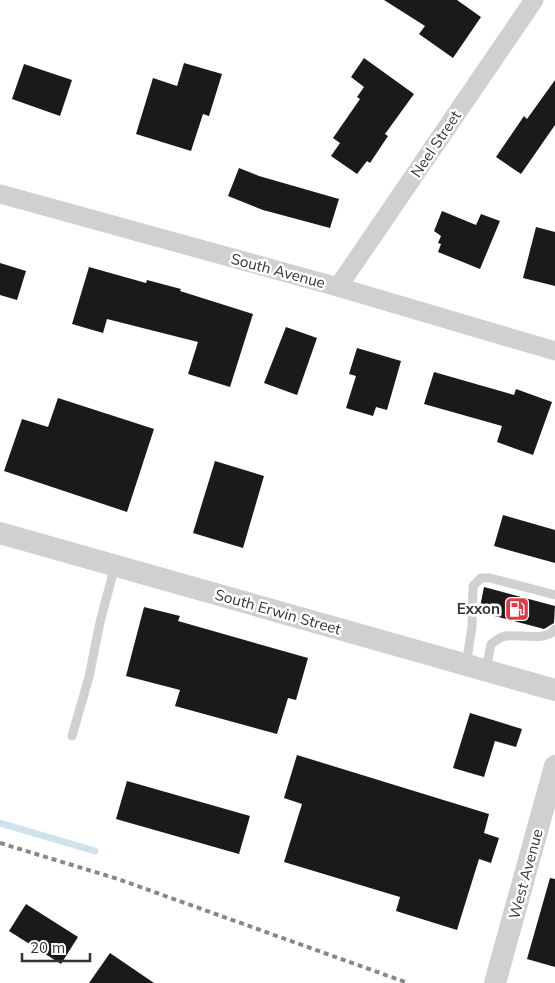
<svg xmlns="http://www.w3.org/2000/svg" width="555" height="983" font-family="Mulish,sans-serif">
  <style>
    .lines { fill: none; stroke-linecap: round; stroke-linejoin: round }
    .stream { stroke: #cfe2ee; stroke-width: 7 }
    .building { fill: #1a1a1a }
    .service { stroke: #d0d0d0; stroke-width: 9 }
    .minor { stroke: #d0d0d0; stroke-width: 19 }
    .tertiary { stroke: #d0d0d0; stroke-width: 22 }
    .rail { stroke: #888; stroke-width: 4; stroke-dasharray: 5 4; stroke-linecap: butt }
    .labels { text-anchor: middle; stroke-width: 5; stroke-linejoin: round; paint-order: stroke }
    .street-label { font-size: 15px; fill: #333; stroke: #fff }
    .poi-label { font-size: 15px; font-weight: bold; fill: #333; stroke: #fff; text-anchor: end }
  </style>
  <rect width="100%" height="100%" fill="#fff"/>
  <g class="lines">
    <path class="stream" d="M0,823L95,851"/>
  </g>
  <g class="building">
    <path d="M384,0H457L481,17L453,58L419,34L425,26Z"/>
    <path d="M364,58L414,94L385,134L388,136L370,163L367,161L357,174L331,156L340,143L333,138L360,99L357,97L364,87L351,77Z"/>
    <path d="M184,63L222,74L209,116L203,114L191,151L136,134L153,78L177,86Z"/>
    <path d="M24,64L72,80L60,116L12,99Z"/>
    <path d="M555,80V125L521,174L496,157L524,116L527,119Z"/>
    <path d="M239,168L259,176L339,199L330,228L263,210L228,196Z"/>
    <path d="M442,211L476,225L481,214L500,221L480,269L438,252L441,244L438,243L441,236L434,231Z"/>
    <path d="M536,227L555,232V286L523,278Z"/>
    <path d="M0,263L26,271L17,300L0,295Z"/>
    <path d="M89,267L146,283L147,280L181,289L180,291L253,314L230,387L188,374L198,342L107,319L103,333L72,324Z"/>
    <path d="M286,327L317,338L297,395L264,383Z"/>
    <path d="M357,348L401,361L387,410L376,407L373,416L346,408L356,376L349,374Z"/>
    <path d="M434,372L514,395L516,389L552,402L533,455L497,442L502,426L424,404Z"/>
    <path d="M58,398L154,429L127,512L4,471L22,419L48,427Z"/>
    <path d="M215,461L264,476L243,548L193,533Z"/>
    <path d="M503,515L555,530V563L494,546Z"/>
    <path d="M484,587L555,606L554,623L544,629L479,612Z"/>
    <path d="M144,607L180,616L178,621L308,658L296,700L288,698L277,734L175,706L180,690L126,676Z"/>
    <path d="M470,713L522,729L516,747L495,741L484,777L453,768Z"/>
    <path d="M297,755L489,814L484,833L499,838L491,863L479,859L457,930L396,911L400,897L284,862L302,804L284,798Z"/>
    <path d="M127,781L250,816L239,854L116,819Z"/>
    <path d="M550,878L555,879V967L527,959Z"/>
    <path d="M26,904L78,937L61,964L9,931Z"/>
    <path d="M110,953L154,983H89Z"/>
  </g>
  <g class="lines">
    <g class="service">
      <path d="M466,665L472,627L473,586L481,578H490L555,595"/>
      <path d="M486,670L491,644C495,641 500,637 505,636C518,634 548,642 555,629"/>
      <path d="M72,736L89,677L100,622L115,566"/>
    </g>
    <g class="minor">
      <path d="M0,194L338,287L555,351"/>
      <path d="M338,287L534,0"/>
    </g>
    <g class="tertiary">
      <path d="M0,533L555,690"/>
      <path d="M495,983L555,766"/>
    </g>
    <path class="rail" d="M0,843L118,879L408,983"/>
  </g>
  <defs>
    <symbol id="fuel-square" viewBox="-11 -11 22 22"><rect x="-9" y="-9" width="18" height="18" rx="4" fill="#e63946" stroke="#fff"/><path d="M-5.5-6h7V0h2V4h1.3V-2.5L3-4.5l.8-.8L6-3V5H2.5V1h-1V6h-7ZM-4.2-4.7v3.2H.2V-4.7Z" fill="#fff"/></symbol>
  </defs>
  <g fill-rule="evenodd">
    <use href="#fuel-square" x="503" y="595" width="28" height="28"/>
  </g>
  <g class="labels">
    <g class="street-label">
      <text transform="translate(436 144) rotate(-56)" y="5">Neel Street</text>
      <text transform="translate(278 271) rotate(15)" y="5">South Avenue</text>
      <text transform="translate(278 612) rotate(16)" y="5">South Erwin Street</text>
      <text transform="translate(526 874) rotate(-75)" y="5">West Avenue</text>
    </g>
    <g class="poi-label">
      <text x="500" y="614">Exxon</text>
    </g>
  </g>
  <path d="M22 953v8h68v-8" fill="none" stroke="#333333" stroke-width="2.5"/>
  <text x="30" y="953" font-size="15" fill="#333333" stroke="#ffffff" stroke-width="4" paint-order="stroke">20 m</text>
</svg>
